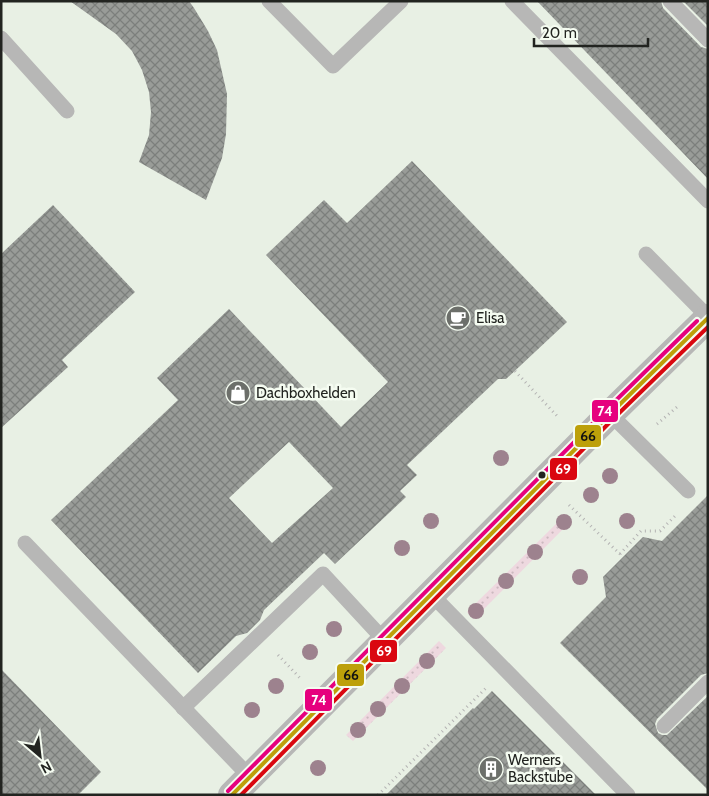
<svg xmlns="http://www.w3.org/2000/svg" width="709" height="796" font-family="Cabin,sans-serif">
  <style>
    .built { fill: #e8f0e4 }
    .grass { fill: url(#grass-dots) }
    .building { fill: url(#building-cross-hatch); fill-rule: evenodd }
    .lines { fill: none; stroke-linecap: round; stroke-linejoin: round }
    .path { stroke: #b4b3b3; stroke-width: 3; stroke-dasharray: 1 4; stroke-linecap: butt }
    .service { stroke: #b7b7b6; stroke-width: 15 }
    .minor { stroke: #b7b7b6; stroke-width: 28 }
    .bus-1-casing { stroke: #f5fcf1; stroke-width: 8 }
    .bus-2-casing { stroke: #f5fcf1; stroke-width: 8 }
    .bus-3-casing { stroke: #f5fcf1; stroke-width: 8 }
    .bus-1 { stroke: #bda00a; stroke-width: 4 }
    .bus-2 { stroke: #da0710; stroke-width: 4 }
    .bus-3 { stroke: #e6007e; stroke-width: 4 }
    .tree { fill: #9d828e }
    .bus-dot { fill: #222420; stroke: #f5fcf1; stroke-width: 2 }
    .labels { text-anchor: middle; stroke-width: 5; stroke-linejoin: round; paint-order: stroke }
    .poi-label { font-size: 15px; fill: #222420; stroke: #f5fcf1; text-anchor: start }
    .line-badge { stroke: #f5fcf1; stroke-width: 2 }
    .badge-label { font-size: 14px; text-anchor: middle; font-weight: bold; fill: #fff }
    .pale-badge-label { font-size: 14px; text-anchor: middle; font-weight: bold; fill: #111 }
  </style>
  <defs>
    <pattern id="grass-dots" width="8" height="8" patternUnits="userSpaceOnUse" patternTransform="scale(1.25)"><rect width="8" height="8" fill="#eed8df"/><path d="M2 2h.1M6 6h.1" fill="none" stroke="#ccb9bf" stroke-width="1.8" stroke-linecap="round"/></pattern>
    <pattern id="building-cross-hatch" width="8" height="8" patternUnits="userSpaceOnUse" patternTransform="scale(1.25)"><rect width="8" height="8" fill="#999c98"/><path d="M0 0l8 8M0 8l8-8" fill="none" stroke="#7c7f7c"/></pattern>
  </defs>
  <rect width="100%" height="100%" fill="#f6f9f4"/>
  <rect class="built" x="1" y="1" width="707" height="794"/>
  <g class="grass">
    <path d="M565,515L571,521L474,619L467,612Z"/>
    <path d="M439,641L446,648L353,741L346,735Z"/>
  </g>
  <g class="building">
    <path d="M70,1H189L194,8L208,31L217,50L227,94L226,134L222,158L206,200L139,162L149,135L151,112L149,92L142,70L132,51L116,34Z"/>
    <path d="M537,1H661L663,8L701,47L708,49V179Z"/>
    <path d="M683,1H708V26Z"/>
    <path d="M412,161L567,322L506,379H498L407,465L417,475L400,491L406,497L335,564L324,553L264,610L260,620L247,633L236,636L198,673L51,520L178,400L157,378L229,309L341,427L388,382L266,255L324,200L347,223ZM289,442L333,488L272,543L229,498Z"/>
    <path d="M53,205L135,292L62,360L68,367L1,428V254Z"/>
    <path d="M708,495V673L701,675L657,719L655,724L658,733L662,735H667L708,696V790L560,643L606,597L603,577L643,537L662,541Z"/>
    <path d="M1,669L101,772L78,795H1Z"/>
    <path d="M492,691L596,795H386L473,708L474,709Z"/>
  </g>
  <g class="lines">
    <g class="path">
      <path d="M515,371L558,417"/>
      <path d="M657,424L677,407"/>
      <path d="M569,505L623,557"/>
      <path d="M620,554L641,531H660L675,516"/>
      <path d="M278,655L300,678"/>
      <path d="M378,795L486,688"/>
    </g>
    <g class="service">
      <path d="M269,1L333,66L401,1"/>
      <path d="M512,1L708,201"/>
      <path d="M670,1L708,40"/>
      <path d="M1,38L67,111"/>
      <path d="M646,254L708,317"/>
      <path d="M610,414L688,491"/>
      <path d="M25,543L250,777"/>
      <path d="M431,594L628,795"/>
      <path d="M183,708L323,574L385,641"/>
      <path d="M664,726L708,682"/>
    </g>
    <path class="minor" d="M232,795L610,414L708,318"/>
    <defs>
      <path id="bus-1" d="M232,795L610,414L708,318"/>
      <path id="bus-2" d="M241,795L614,418L708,327"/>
      <path id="bus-3" d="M228,791L606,410L697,321"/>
    </defs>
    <use href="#bus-1" class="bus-1-casing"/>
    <use href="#bus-2" class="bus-2-casing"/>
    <use href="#bus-3" class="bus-3-casing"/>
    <use href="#bus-1" class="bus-1"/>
    <use href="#bus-2" class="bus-2"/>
    <use href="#bus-3" class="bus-3"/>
  </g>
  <g class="tree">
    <circle cx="501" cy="458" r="8"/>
    <circle cx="610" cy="476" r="8"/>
    <circle cx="591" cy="495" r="8"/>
    <circle cx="431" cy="521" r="8"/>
    <circle cx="627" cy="521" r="8"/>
    <circle cx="564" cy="522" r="8"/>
    <circle cx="402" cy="548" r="8"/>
    <circle cx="535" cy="552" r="8"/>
    <circle cx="580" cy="577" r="8"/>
    <circle cx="506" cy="581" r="8"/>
    <circle cx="476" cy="611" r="8"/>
    <circle cx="334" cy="629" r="8"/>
    <circle cx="310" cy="652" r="8"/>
    <circle cx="427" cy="661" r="8"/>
    <circle cx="276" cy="686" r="8"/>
    <circle cx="402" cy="686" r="8"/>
    <circle cx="378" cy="709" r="8"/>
    <circle cx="252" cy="710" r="8"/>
    <circle cx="358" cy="730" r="8"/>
    <circle cx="318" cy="768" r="8"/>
  </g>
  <defs>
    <symbol id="cafe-disc" viewBox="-11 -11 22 22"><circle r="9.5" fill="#6c6f6a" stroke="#f5fcf1"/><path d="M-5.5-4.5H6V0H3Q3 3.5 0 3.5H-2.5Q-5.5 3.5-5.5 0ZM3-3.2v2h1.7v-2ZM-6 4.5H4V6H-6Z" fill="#fff"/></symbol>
    <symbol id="shop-disc" viewBox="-11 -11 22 22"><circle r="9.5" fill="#6c6f6a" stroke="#f5fcf1"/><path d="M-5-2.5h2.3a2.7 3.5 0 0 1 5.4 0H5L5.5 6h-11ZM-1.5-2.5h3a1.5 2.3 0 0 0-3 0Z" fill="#fff"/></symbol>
    <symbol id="building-disc" viewBox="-11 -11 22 22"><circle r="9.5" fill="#6c6f6a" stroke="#f5fcf1"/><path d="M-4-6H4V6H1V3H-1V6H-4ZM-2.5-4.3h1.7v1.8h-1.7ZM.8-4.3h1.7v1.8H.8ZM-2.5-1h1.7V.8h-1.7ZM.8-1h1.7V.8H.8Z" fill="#fff"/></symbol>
  </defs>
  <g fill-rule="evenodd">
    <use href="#cafe-disc" x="444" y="304" width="28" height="28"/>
    <use href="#shop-disc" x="224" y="379" width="28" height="28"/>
    <use href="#building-disc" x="477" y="755" width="28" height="28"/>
  </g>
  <circle class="bus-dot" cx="542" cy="475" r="4.5"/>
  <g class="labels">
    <g class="poi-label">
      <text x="476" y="323">Elisa</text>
      <text x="256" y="398">Dachboxhelden</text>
      <text x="508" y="765">Werners<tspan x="508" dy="17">Backstube</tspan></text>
    </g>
  </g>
  <g class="line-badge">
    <rect x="591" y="399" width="28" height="24" rx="5" fill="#e6007e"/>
    <rect x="574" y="424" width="28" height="24" rx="5" fill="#bda00a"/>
    <rect x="549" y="457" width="29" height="24" rx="5" fill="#da0710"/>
    <rect x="369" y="639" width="29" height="24" rx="5" fill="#da0710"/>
    <rect x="336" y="663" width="29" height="24" rx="5" fill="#bda00a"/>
    <rect x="304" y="688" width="29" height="24" rx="5" fill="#e6007e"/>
  </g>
  <g class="badge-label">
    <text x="605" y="416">74</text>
    <text x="563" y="474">69</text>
    <text x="384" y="656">69</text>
    <text x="319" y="705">74</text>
  </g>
  <g class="pale-badge-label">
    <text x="588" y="441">66</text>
    <text x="351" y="680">66</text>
  </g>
  <rect width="709" height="796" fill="none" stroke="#222420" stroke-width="5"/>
  <g transform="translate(40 756) rotate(152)" stroke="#f5fcf1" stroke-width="4" paint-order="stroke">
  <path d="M0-4L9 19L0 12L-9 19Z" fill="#222420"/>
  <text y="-8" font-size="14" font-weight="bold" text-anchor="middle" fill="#222420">N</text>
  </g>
  <path d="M534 38v8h114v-8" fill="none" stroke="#222420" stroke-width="2.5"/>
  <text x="542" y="38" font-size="15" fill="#222420" stroke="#f5fcf1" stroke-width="4" paint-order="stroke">20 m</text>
</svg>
